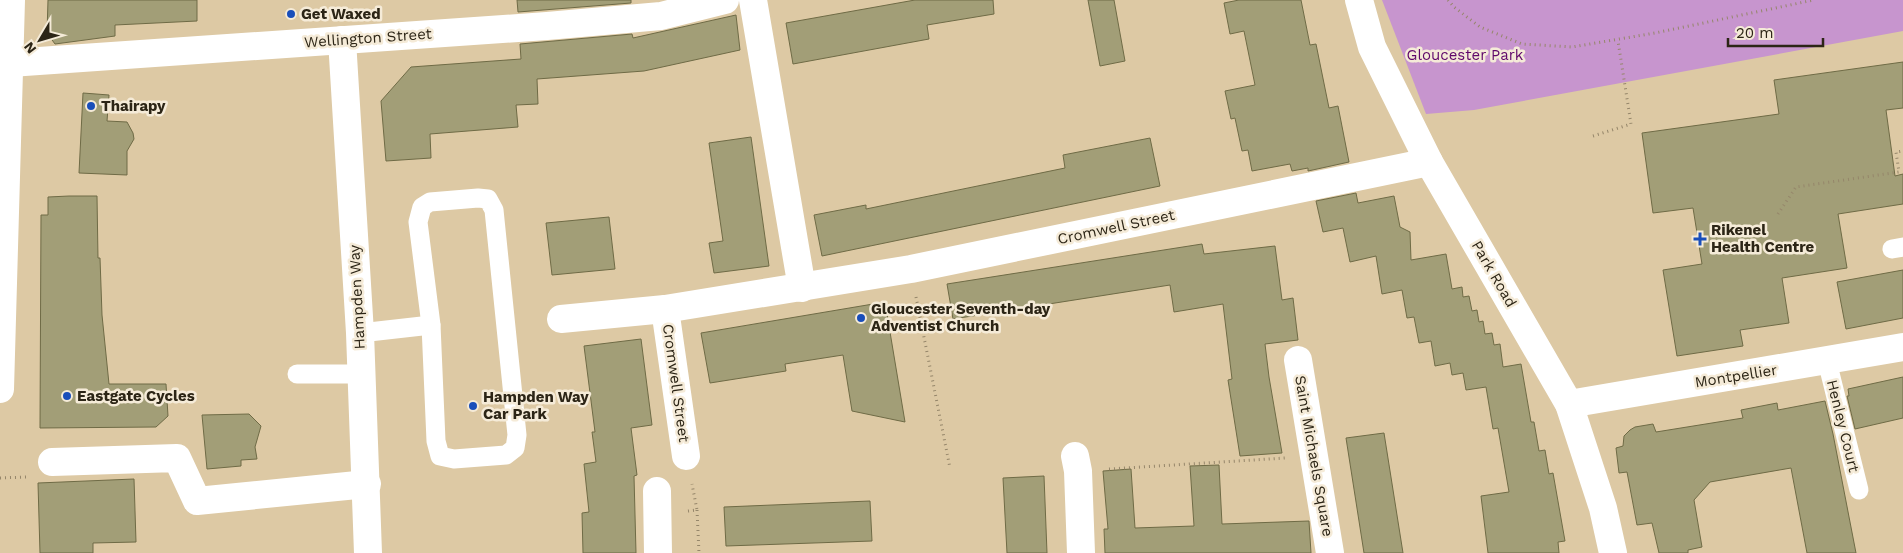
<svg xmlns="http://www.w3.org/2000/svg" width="1903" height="553" font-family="'Work Sans',sans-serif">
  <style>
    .green { fill: #c795ce }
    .building { fill: #a29e77; stroke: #6f6b46 }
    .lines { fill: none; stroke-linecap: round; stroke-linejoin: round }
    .path { stroke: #95866a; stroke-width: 3; stroke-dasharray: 1 4; stroke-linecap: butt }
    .service { stroke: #fff; stroke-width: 19 }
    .minor { stroke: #fff; stroke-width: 28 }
    .poi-dot { fill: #194eba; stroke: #f5ebd8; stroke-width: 2 }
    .labels { text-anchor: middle; stroke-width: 5; stroke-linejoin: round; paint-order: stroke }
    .poi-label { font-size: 15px; font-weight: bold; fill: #2c2516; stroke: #f5ebd8; text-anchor: start }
    .street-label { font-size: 15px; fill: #2c2516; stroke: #f5ebd8 }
    .park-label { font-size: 15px; fill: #5f076a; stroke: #f5ebd8 }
  </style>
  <rect width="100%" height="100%" fill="#ddc9a4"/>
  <path class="green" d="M1382,0H1903V31L1474,110L1426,114Z"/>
  <g class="building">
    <path d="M48,0H197V21L115,25V36L55,44L47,33Z"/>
    <path d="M517,0H631V3L518,12Z"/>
    <path d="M915,0H993L994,14L927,25L929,39L793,64L786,23Z"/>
    <path d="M1088,0H1114L1125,61L1100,66Z"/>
    <path d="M1239,0H1301L1310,45L1316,44L1329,108L1338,106L1349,162L1308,171V168L1292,171L1290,164L1252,171L1248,150L1242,151L1235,118L1231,119L1225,91L1255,85L1244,31L1230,34L1224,3Z"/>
    <path d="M736,15L740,50L644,71L537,79L538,104L516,105L518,127L430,134L431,158L386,161L381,101L411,67L521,59L520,44L632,34L633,38Z"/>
    <path d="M1903,62V108L1886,110L1895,176L1903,174V204L1838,214L1847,268L1782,278L1789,323L1740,330L1743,346L1677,356L1663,270L1702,264L1693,208L1653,213L1642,133L1779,114L1774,80Z"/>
    <path d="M83,93L109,95L107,121L127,122L133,133L134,139L127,151V175L79,173Z"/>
    <path d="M751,137L769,266L714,273L709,243L723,241L709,143Z"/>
    <path d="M1150,138L1160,186L822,256L814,215L866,205V209L1065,168L1063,155Z"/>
    <path d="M1356,193L1358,203L1394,196L1400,227L1410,232L1411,260L1446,254L1452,289L1462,287L1463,297L1469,296L1472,311L1477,310L1479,322L1483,321L1485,334L1492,333L1494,345L1500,344L1503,367L1521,364L1531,422H1534L1539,451L1545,450L1549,474L1553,473L1565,541L1558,542L1559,553H1488L1481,496L1509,492L1498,428L1493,429L1486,387L1466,390L1463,373L1452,375L1450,363L1435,366L1431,341L1419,343L1414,317L1407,318L1402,290L1382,294L1376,256L1350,262L1343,228L1323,232L1316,201Z"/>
    <path d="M69,196H97L98,258H100L102,315L109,384H166L168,416L156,427L40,428L41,215H48V197Z"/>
    <path d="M609,217L615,269L552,275L546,223Z"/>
    <path d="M1202,244L1204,254L1275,246L1282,300L1293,298L1298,340L1265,344L1269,377L1282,453L1240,456L1228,380L1232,379L1223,304L1174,312L1170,285L953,319L947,284Z"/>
    <path d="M1903,270V318L1846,329L1837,282Z"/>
    <path d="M885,302L905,422L852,411L843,355L785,364L786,371L710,383L701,333Z"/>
    <path d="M641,339L652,425L631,428L637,475L634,476L636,553H583L582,513L589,512L584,464L596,462L592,432H595L584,346Z"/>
    <path d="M1903,377V418L1855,429L1847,396H1849L1848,389Z"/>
    <path d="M1825,401L1833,434L1856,553H1807L1791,468L1710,482L1694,500L1702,547L1688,550V553H1659L1652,523L1637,525L1627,472L1619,473L1616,448L1623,446L1624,436L1630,430L1635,427L1653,424L1656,432L1743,418L1741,410L1777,403L1778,410Z"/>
    <path d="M249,414L261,426L255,447L257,459L241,460V466L207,469L202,415Z"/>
    <path d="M1384,433L1403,553H1364L1346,438Z"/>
    <path d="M1219,465L1222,524L1309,521L1311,553H1105L1104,529H1108L1103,471L1131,469L1135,528L1194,526L1190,466Z"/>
    <path d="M1044,476L1047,553H1007L1003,478Z"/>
    <path d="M134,479L136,542L93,543V553H40L38,483Z"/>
    <path d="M870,501L872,541L726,546L724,507Z"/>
  </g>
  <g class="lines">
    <g class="path">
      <path d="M1448,0L1454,7L1480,27L1522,44L1572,47L1655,33L1814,0"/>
      <path d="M1593,136L1631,124L1618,41"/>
      <path d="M1778,214L1796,187L1899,172L1896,152L1903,151"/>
      <path d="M916,297L950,468"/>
      <path d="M1109,469L1285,458"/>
      <path d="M0,478L26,477"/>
      <path d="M697,510L699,553"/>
      <path d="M688,511L697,510L692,484"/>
    </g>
    <g class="service">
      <path d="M478,198L488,199L494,210L517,435L515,448L506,455L454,459L440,456L436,441L431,325L418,222L422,207L430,202Z"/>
      <path d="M1892,249L1903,247"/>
      <path d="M360,333L431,325"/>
      <path d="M1827,361L1859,490"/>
      <path d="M297,374H361"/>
    </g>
    <g class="minor">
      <path d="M753,0L802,288"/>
      <path d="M1359,0L1372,47L1429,162L1569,404L1603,508L1613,553"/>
      <path d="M342,40L360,333L368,553"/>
      <path d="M10,63L547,26L661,16L725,0"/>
      <path d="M665,309L686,456"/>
      <path d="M561,319L665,309L911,269L1429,162"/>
      <path d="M1298,360L1330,553"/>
      <path d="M0,389L11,0"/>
      <path d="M1569,404L1903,347"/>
      <path d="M1075,456L1078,471L1081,553"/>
      <path d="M52,462L177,458L197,501L367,484"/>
      <path d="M657,491L658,553"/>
    </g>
  </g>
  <g class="poi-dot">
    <circle cx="291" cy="14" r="5"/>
    <circle cx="91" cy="106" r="5"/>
    <path d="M1697.5 231.5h5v5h5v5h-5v5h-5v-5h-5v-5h5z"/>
    <circle cx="861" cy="318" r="5"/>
    <circle cx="67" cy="396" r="5"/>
    <circle cx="473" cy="406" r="5"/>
  </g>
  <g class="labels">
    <g class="poi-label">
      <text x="301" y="19">Get Waxed</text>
      <text x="101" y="111">Thairapy</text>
      <text x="1711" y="235">Rikenel<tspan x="1711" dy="17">Health Centre</tspan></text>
      <text x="871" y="314">Gloucester Seventh-day<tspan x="871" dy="17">Adventist Church</tspan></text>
      <text x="77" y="401">Eastgate Cycles</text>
      <text x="483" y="402">Hampden Way<tspan x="483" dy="17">Car Park</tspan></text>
    </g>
    <g class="street-label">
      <text transform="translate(368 38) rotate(-4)" y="5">Wellington Street</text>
      <text transform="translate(1116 227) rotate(-12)" y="5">Cromwell Street</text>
      <text transform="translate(1494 274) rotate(60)" y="5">Park Road</text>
      <text transform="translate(357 297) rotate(-93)" y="5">Hampden Way</text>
      <text transform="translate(1736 376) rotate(-9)" y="5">Montpellier</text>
      <text transform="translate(676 383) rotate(82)" y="5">Cromwell Street</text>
      <text transform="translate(1843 426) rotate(76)" y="5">Henley Court</text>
      <text transform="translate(1314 456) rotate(80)" y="5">Saint Michaels Square</text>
    </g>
    <g class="park-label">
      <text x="1465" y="60">Gloucester Park</text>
    </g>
  </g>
  <g transform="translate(40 40) rotate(232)" stroke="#f5ebd8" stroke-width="4" paint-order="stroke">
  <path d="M0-4L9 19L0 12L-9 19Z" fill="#2c2516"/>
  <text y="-8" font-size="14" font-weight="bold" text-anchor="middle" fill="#2c2516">N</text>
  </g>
  <path d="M1728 38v8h95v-8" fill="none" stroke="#2c2516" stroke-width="2.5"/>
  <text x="1736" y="38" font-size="15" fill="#2c2516" stroke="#f5ebd8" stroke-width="4" paint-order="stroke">20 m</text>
</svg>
